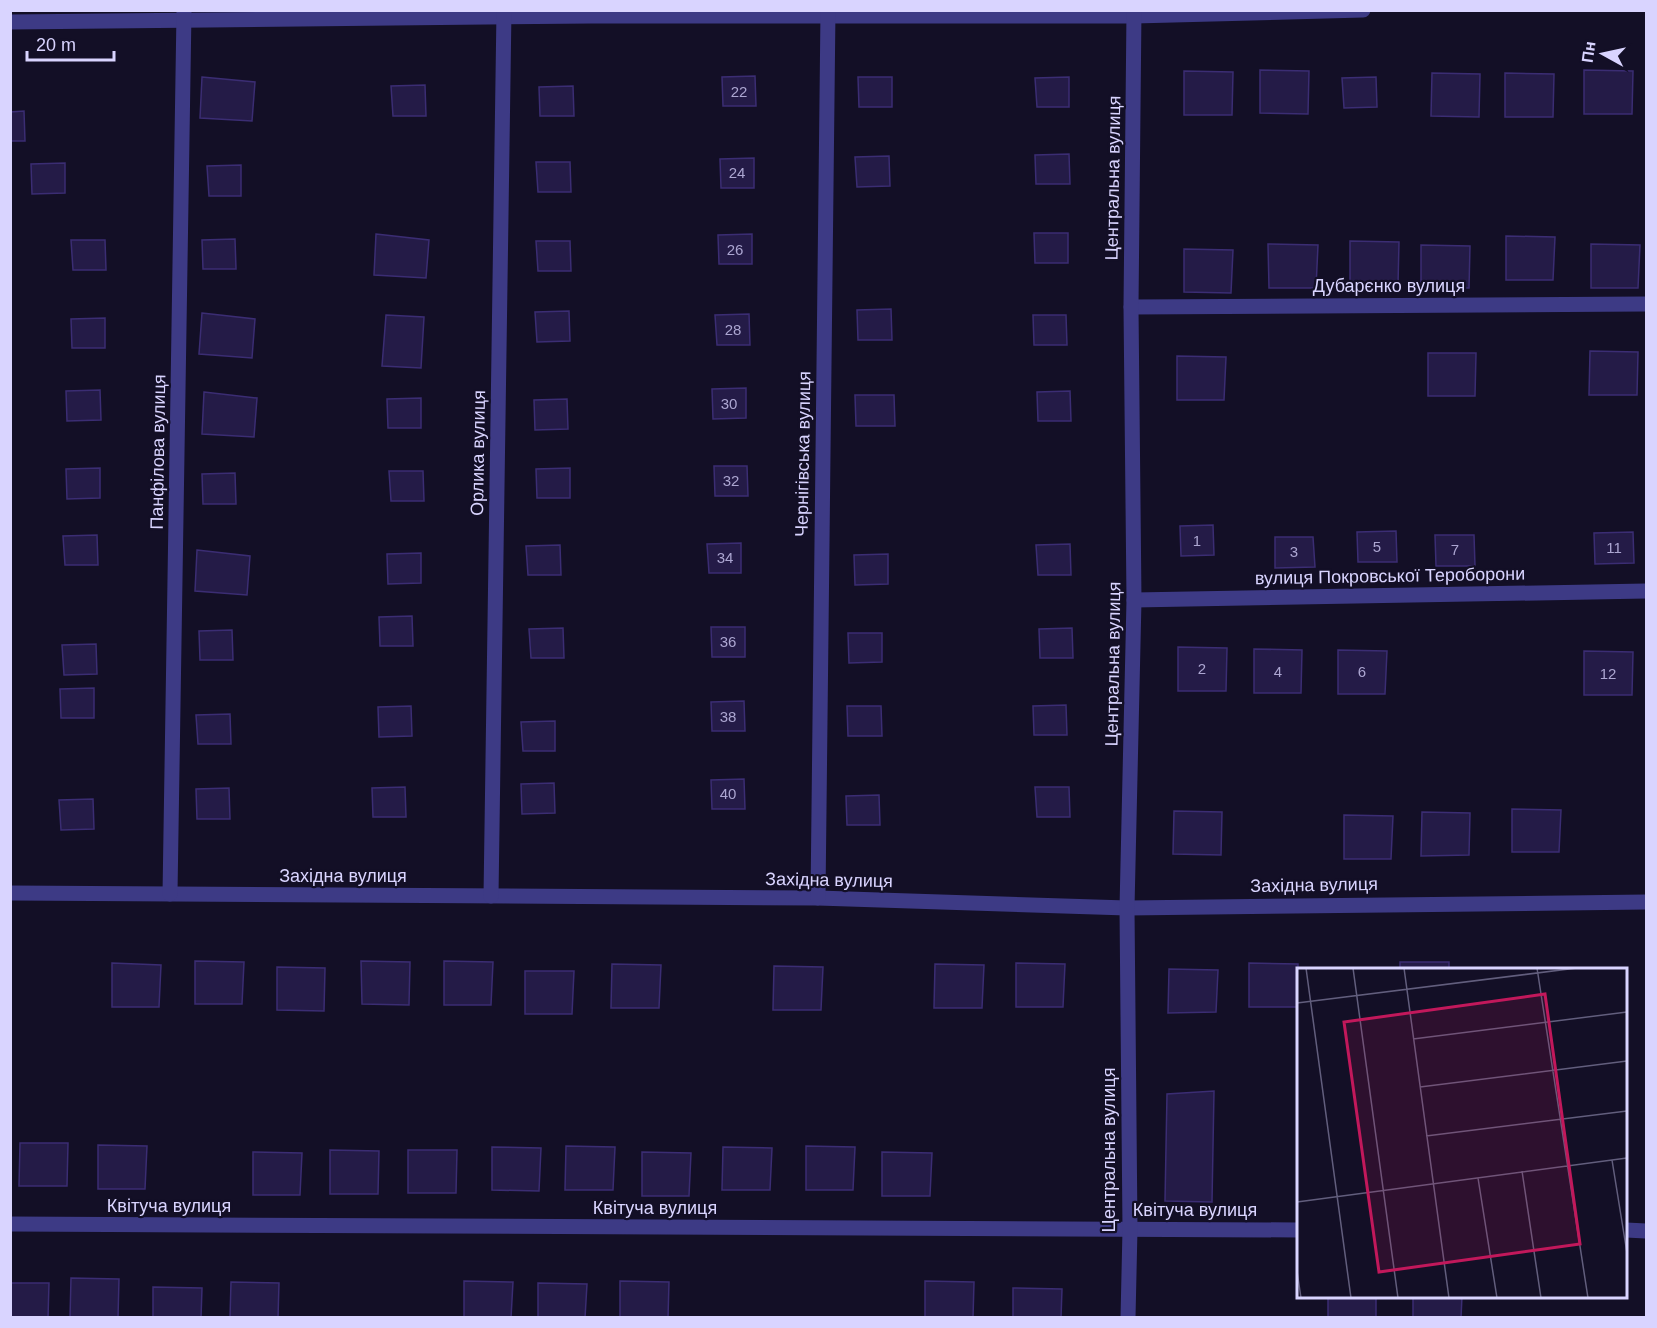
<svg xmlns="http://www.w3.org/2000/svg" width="1657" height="1328" font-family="Arial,sans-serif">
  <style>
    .building { fill: #241b47; stroke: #3b2d73; stroke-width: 1.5 }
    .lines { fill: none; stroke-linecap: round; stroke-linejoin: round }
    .street { stroke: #3d3a85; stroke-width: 15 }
    .labels { text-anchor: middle; stroke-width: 4.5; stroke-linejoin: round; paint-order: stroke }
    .number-label { font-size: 15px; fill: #aca6d1 }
    .street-label { font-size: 18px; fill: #d9d4ff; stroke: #130f26 }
    .inset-road { fill: none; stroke: #625e7d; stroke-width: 1.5 }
    .view { fill: #c2185b; fill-opacity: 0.15; stroke: #c2185b; stroke-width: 3 }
    .inset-edge { fill: none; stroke: #d9d4ff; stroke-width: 3 }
  </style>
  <rect width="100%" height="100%" fill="#130f26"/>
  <g class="building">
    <path d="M1260,70L1309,71L1308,114L1260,113Z"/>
    <path d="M1584,70L1633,71L1632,114H1584Z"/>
    <path d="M1184,71L1233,72L1232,115H1184Z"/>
    <path d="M1432,73L1480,74L1479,117L1431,116Z"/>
    <path d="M1505,73L1554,74L1553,117H1505Z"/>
    <path d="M755,76L756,106H723L722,77Z"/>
    <path d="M202,77L255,82L252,121L200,118Z"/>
    <path d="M858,77H892V107H859Z"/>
    <path d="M1069,77V107H1037L1035,78Z"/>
    <path d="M1376,77L1377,107L1344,108L1342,78Z"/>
    <path d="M425,85L426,116H393L391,86Z"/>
    <path d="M573,86L574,116H540L539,87Z"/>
    <path d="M24,111L25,141H10V112Z"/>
    <path d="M1069,154L1070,184H1036L1035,155Z"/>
    <path d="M889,156L890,186L857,187L855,157Z"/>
    <path d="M754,158V188H721L720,159Z"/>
    <path d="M536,162H570L571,192H538Z"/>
    <path d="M65,163V193L32,194L31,164Z"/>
    <path d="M241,165V196H209L207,166Z"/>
    <path d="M1034,233H1068V263H1035Z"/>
    <path d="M376,234L429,240L426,278L374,275Z"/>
    <path d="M752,234V264H719L718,235Z"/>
    <path d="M1506,236L1555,237L1553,280H1506Z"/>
    <path d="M235,239L236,269H203L202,240Z"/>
    <path d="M71,240H105L106,270H73Z"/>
    <path d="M536,241H570L571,271H538Z"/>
    <path d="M1350,241L1399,242L1398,285H1350Z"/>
    <path d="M1268,244L1318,245L1316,288H1269Z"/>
    <path d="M1591,244L1640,245L1638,288H1591Z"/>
    <path d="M1421,245L1470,246L1469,288H1421Z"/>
    <path d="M1184,249L1233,250L1231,293L1184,292Z"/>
    <path d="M891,309L892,340H858L857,310Z"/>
    <path d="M569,311L570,341L537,342L535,312Z"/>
    <path d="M202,313L255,319L252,358L199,354Z"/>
    <path d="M749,314L750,345H717L715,315Z"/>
    <path d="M386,315L424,317L421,368L382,366Z"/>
    <path d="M1033,315H1066L1067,345H1034Z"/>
    <path d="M105,318V348H72L71,319Z"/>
    <path d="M1590,351L1638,352L1637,395H1589Z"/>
    <path d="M1428,353H1476L1475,396H1428Z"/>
    <path d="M1177,356L1226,357L1224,400H1177Z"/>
    <path d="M746,388V418L713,419L712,389Z"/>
    <path d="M100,390L101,420L67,421L66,391Z"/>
    <path d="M1070,391L1071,421H1038L1037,392Z"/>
    <path d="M204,392L257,398L254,437L202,434Z"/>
    <path d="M855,395H894L895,426H856Z"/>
    <path d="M421,398V428H388L387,399Z"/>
    <path d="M567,399L568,429L535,430L534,400Z"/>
    <path d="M714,466H747L748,496H715Z"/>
    <path d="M100,468V498L67,499L66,469Z"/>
    <path d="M570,468V498H537L536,469Z"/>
    <path d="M389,471H423L424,501H391Z"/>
    <path d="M235,473L236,504H203L202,474Z"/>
    <path d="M1213,525L1214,555L1181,556L1180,526Z"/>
    <path d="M1396,531L1397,562H1358L1357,532Z"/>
    <path d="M1633,532L1634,563L1595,564L1594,533Z"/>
    <path d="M97,535L98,565H65L63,536Z"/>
    <path d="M1435,535H1474L1475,566H1436Z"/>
    <path d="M1275,537H1313L1315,567L1275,568Z"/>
    <path d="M741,543V573H709L707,544Z"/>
    <path d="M1070,544L1071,575H1038L1036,545Z"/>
    <path d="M560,545L561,575H528L526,546Z"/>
    <path d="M197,550L250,556L247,595L195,591Z"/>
    <path d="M421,553V583L388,584L387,554Z"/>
    <path d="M888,554V584L855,585L854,555Z"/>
    <path d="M412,616L413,646H380L379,617Z"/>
    <path d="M711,627H745V657H712Z"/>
    <path d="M563,628L564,658H531L529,629Z"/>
    <path d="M1072,628L1073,658H1040L1039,629Z"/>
    <path d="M232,630L233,660H200L199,631Z"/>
    <path d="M848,633H882V662L849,663Z"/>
    <path d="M96,644L97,674L64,675L62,645Z"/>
    <path d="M1178,647L1227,648L1226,691H1178Z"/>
    <path d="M1254,649L1302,650L1301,693H1254Z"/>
    <path d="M1338,650L1387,651L1385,694H1338Z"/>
    <path d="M1584,651L1633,652L1632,695H1584Z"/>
    <path d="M94,688V718H61L60,689Z"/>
    <path d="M744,701L745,731H712L711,702Z"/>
    <path d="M1066,705L1067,735H1034L1033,706Z"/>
    <path d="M411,706L412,736L379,737L378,707Z"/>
    <path d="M847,706H881L882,736H848Z"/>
    <path d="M230,714L231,744H198L196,715Z"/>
    <path d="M555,721V751H523L521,722Z"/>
    <path d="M744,779L745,809H712L711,780Z"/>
    <path d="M554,783L555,813L522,814L521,784Z"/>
    <path d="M405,787L406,817H373L372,788Z"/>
    <path d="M1035,787H1069L1070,817H1037Z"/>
    <path d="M229,788L230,819H197L196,789Z"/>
    <path d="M879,795L880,825H847L846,796Z"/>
    <path d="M93,799L94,829L61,830L59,800Z"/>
    <path d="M1512,809L1561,810L1559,852H1512Z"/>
    <path d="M1174,811L1222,812L1221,855L1173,854Z"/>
    <path d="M1422,812L1470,813L1469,855L1421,856Z"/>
    <path d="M1344,815L1393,816L1391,859H1344Z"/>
    <path d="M195,961L244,962L242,1004H195Z"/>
    <path d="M361,961L410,962L409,1005L362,1004Z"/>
    <path d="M444,961L493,962L491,1005H444Z"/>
    <rect x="1400" y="962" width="49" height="8"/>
    <path d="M112,963L161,965L159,1007H112Z"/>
    <path d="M1016,963L1065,964L1063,1007H1016Z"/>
    <path d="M1249,963L1298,964L1297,1007H1249Z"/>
    <path d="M612,964L661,965L659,1008H611Z"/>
    <path d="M935,964L984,965L982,1008H934Z"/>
    <path d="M774,966L823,967L821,1010H773Z"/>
    <path d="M277,967L325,968L324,1011L277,1010Z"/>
    <path d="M1169,969L1218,970L1216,1012L1168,1013Z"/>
    <path d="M525,971H574L572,1014H525Z"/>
    <path d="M1214,1091L1212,1202L1165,1201L1167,1094Z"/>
    <path d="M20,1143H68L67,1186H19Z"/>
    <path d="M98,1145L147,1146L145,1189H98Z"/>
    <path d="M566,1146L615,1147L613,1190H565Z"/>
    <path d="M806,1146L855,1147L853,1190H806Z"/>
    <path d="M492,1147L541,1148L539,1191L492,1190Z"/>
    <path d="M723,1147L772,1148L770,1190H722Z"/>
    <path d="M330,1150L379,1151L378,1194H330Z"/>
    <path d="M408,1150H457L456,1193H408Z"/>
    <path d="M253,1152L302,1153L300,1195H253Z"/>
    <path d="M642,1152L691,1153L689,1196H642Z"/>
    <path d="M882,1152L932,1153L930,1196H882Z"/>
    <path d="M71,1278L119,1279L118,1318H70Z"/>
    <path d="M464,1281L513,1282L511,1318H464Z"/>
    <path d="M620,1281L669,1282L668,1318H620Z"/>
    <path d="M925,1281L974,1282L973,1318H925Z"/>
    <path d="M231,1282L279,1283L278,1318H230Z"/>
    <path d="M10,1283H49L48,1318H10Z"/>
    <path d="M538,1283L587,1284L585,1318H538Z"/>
    <path d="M153,1287L202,1288L201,1318H153Z"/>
    <path d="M1013,1288L1062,1289L1061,1318H1013Z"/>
    <rect x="1328" y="1296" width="48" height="22"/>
    <path d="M1413,1296H1462L1461,1318H1413Z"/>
  </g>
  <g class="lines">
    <g class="street">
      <path d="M10,22L591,16H1134L1363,10"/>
      <path d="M1131,307L1646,304"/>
      <path d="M1134,600L1646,591"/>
      <path d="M10,893L818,898L1127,908L1646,902"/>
      <path d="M170,894L184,12"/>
      <path d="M491,896L504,10"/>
      <path d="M818,898L828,10"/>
      <path d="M10,1224L1298,1230"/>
      <path d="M1626,1230L1646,1231"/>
      <path d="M1128,1318L1130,1229L1127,908L1134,600L1131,307L1134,10"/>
    </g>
  </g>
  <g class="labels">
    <g class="number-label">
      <text x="739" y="97">22</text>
      <text x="737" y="178">24</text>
      <text x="735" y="255">26</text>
      <text x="733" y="335">28</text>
      <text x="729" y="409">30</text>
      <text x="731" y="486">32</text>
      <text x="1197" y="546">1</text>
      <text x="1377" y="552">5</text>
      <text x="1614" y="553">11</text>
      <text x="1455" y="555">7</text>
      <text x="1294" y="557">3</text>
      <text x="725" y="563">34</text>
      <text x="728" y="647">36</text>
      <text x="1202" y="674">2</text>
      <text x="1278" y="677">4</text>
      <text x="1362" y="677">6</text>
      <text x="1608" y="679">12</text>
      <text x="728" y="722">38</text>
      <text x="728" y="799">40</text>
    </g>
    <g class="street-label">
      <text transform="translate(1113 178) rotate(-89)" y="6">Центральна вулиця</text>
      <text x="1389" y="292">Дубарєнко вулиця</text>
      <text transform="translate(158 452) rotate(-89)" y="6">Панфілова вулиця</text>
      <text transform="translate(478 453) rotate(-89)" y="6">Орлика вулиця</text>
      <text transform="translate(803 454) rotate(-89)" y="6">Чернігівська вулиця</text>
      <text transform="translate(1390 576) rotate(-1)" y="6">вулиця Покровської Тероборони</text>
      <text transform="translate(1113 664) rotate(-89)" y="6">Центральна вулиця</text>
      <text x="343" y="882">Західна вулиця</text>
      <text transform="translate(829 880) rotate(1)" y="6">Західна вулиця</text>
      <text transform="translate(1314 885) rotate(-1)" y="6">Західна вулиця</text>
      <text transform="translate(1109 1150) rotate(-90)" y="6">Центральна вулиця</text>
      <text x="169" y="1212">Квітуча вулиця</text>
      <text x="655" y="1214">Квітуча вулиця</text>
      <text x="1195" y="1216">Квітуча вулиця</text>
    </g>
  </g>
  <g transform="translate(1297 968)">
    <rect width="330" height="330" fill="#130f26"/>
    <path class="inset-road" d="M9,0L54,330M56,0L101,330M107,0L152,330M240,0L291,330M0,35L280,0M116,71L330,44M123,119L330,93M129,168L330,143M315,192L330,285M225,203L244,330M181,210L200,330M0,234L330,190M0,303L4,330"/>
    <path class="view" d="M248,26L283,276L82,304L47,54Z"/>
    <rect width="330" height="330" class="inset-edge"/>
  </g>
  <rect width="1657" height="1328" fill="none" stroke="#d9d4ff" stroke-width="24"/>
  <g transform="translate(1603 54) rotate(278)" stroke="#130f26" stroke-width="4.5" paint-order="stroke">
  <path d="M0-4.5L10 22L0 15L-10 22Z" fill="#d9d4ff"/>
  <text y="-9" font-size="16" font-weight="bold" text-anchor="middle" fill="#d9d4ff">Пн</text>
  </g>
  <path d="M27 51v9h87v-9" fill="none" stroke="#d9d4ff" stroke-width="3"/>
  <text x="36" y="51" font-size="18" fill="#d9d4ff" stroke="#130f26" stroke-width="4.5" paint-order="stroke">20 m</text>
</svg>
